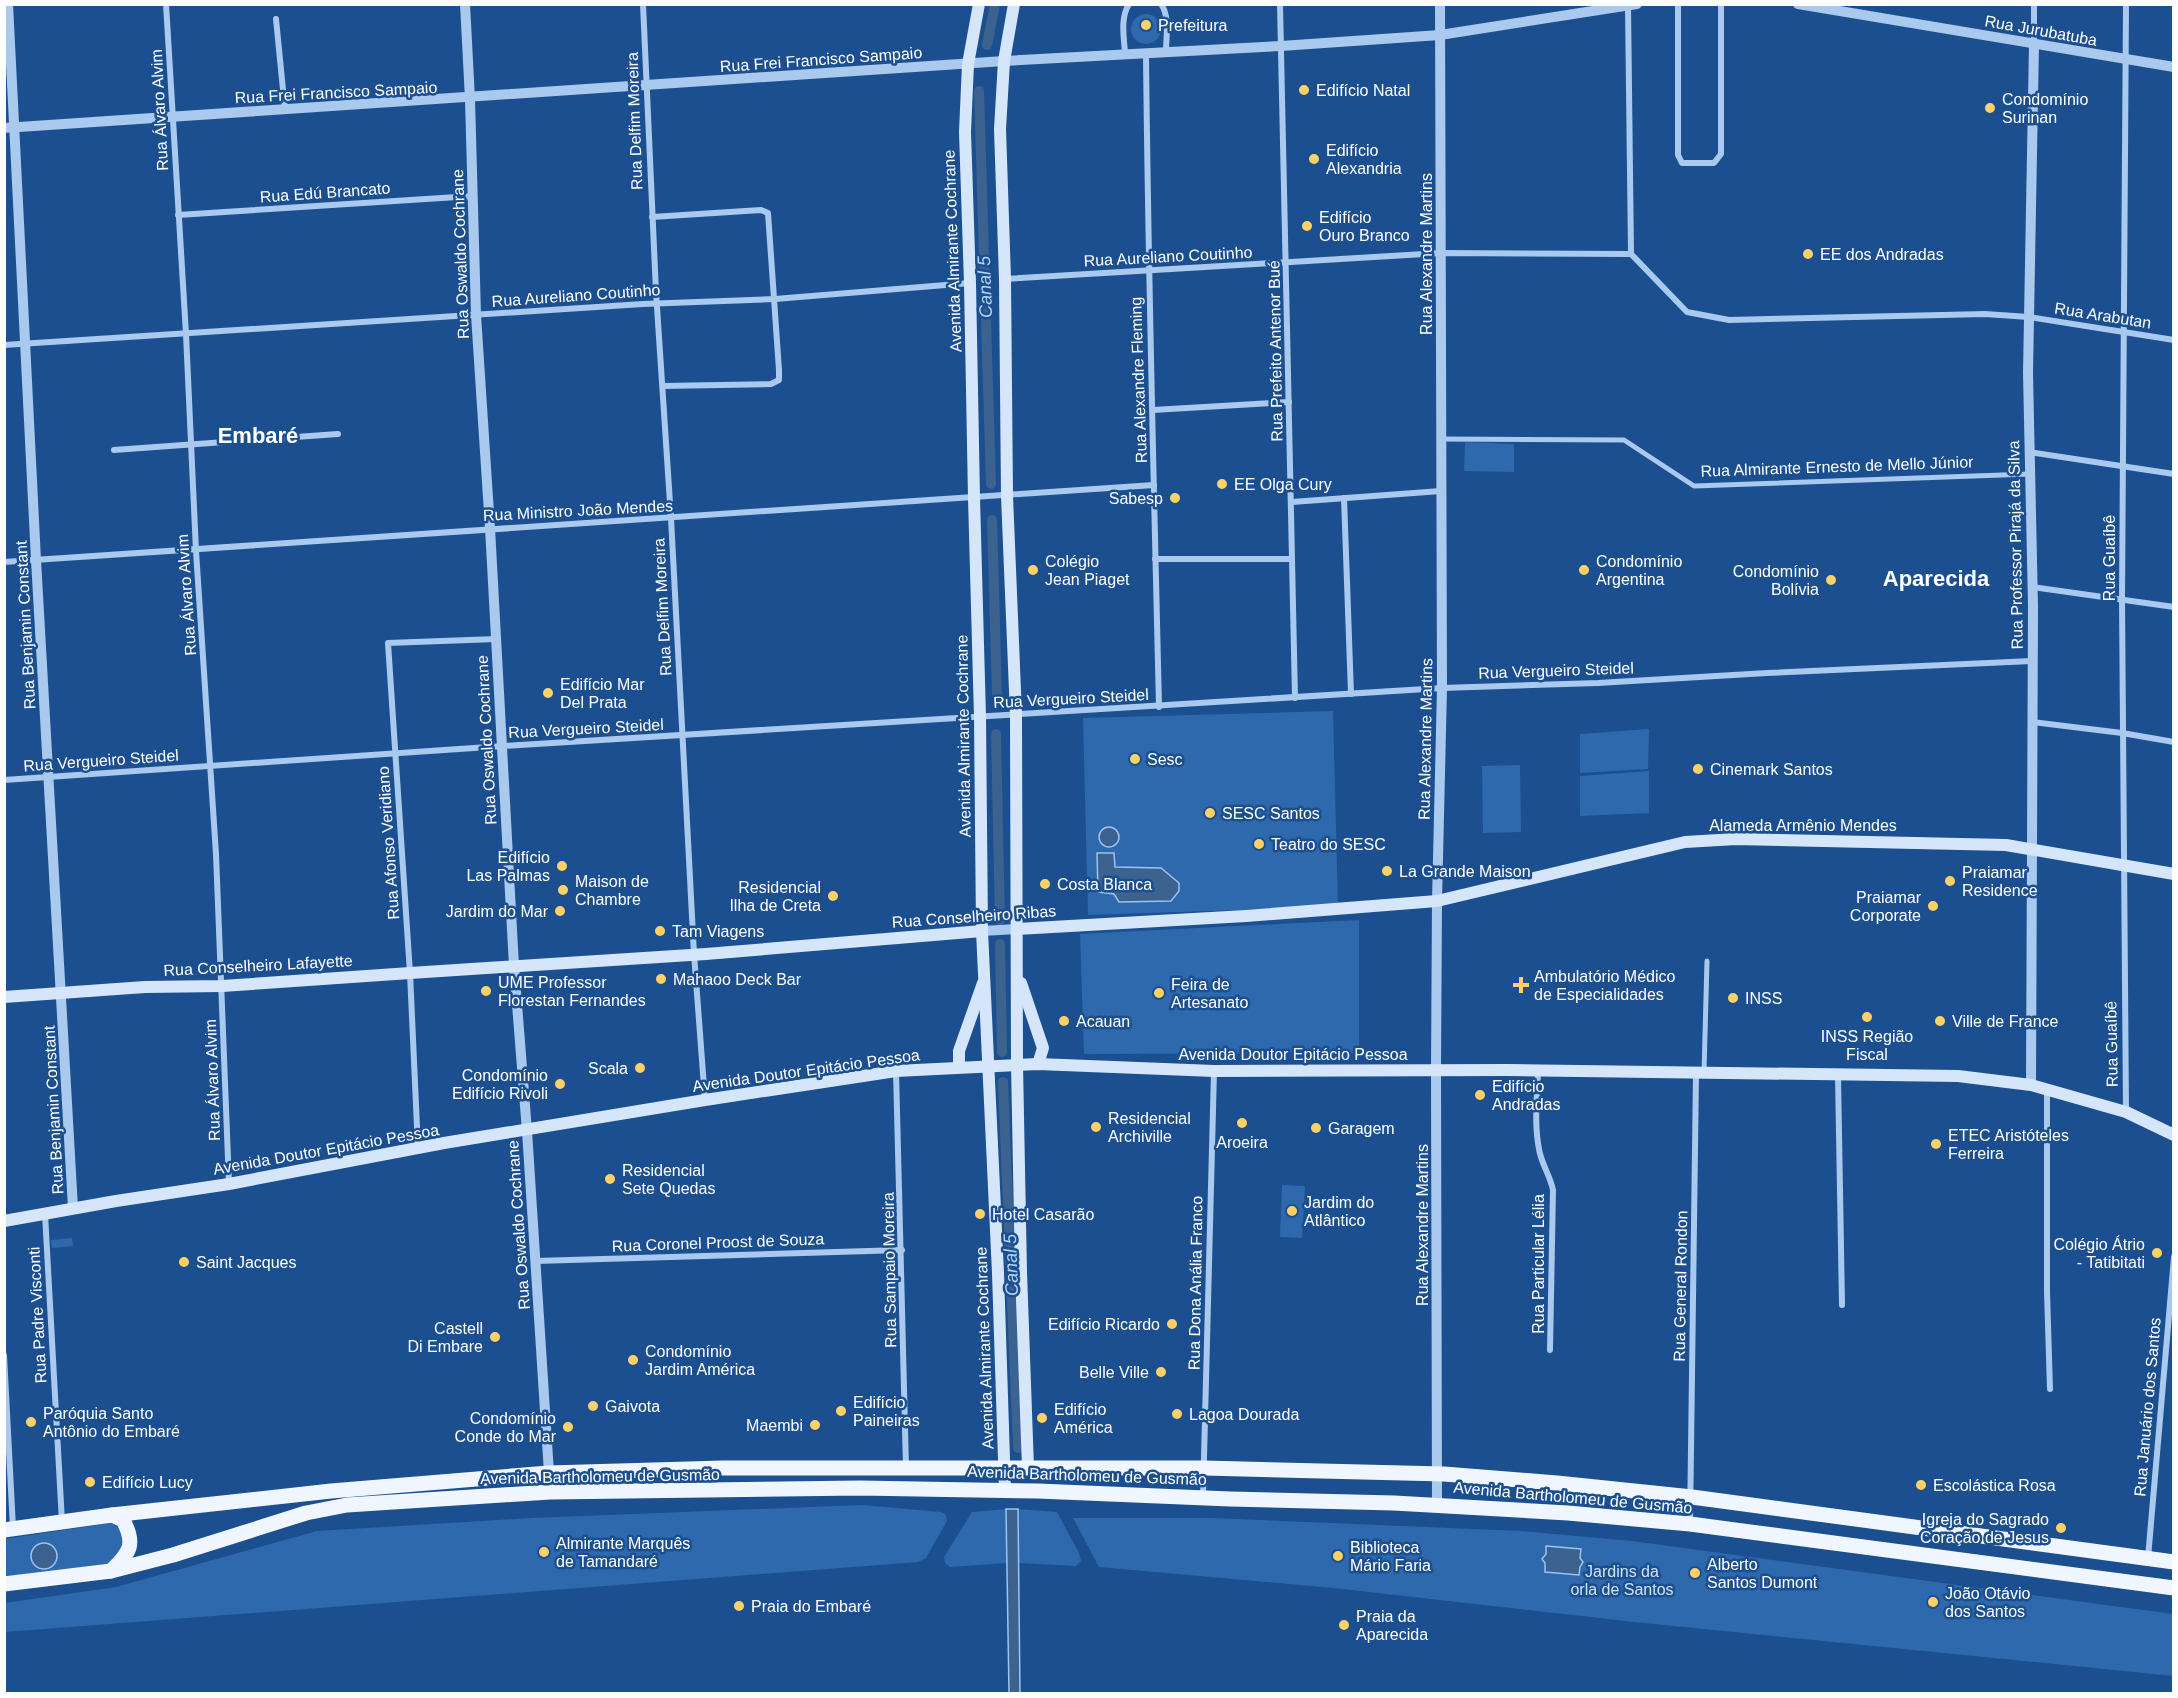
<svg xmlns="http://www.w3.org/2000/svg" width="2178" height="1698" font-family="Arial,sans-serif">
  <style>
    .green { fill: #2e69ad }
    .water { fill: #3c6290; stroke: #9cc4f0; stroke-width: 1.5 }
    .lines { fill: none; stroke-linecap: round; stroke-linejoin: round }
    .canal { stroke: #3c6290; stroke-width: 10 }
    .pedestrian { stroke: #a9c9ee; stroke-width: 5 }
    .minor { stroke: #a9c9ee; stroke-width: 6 }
    .tertiary { stroke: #a9c9ee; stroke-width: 10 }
    .secondary { stroke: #d6e6fa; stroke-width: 12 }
    .primary { stroke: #f0f6ff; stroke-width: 15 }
    .poi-dot { fill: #ffd166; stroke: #1b4f8f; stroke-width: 2 }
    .labels { text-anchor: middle; stroke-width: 5; stroke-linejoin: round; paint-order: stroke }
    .poi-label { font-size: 16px; fill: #fff; stroke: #1b4f8f; text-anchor: start }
    .street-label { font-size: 16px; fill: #fff; stroke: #1b4f8f }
    .park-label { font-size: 16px; fill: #cfe3fa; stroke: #1b4f8f }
    .water-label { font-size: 18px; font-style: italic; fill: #b5d3f5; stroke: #1b4f8f }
    .district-label { font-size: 22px; font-weight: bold; fill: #fff; stroke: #1b4f8f }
  </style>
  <rect width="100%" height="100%" fill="#1b4f8f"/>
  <g class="green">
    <circle cx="1146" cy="29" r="15"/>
    <path d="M1465,442L1514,444V472L1464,471Z"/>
    <path d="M1333,711L1338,907L1088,915L1083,718Z"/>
    <path d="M1649,729L1648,769L1580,773V734Z"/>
    <path d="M1520,765L1521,832L1483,833L1482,766Z"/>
    <path d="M1649,771V813L1580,816V776Z"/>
    <path d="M1359,920V1053L1084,1054L1080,934Z"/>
    <path d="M1282,1185L1305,1186L1302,1238L1280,1237Z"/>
    <path d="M72,1238L73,1246L52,1248L51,1240Z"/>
    <path d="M862,1505L941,1512L946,1515L947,1521L926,1558L918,1562L5,1632V1603L116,1587L317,1531L532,1518Z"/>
    <path d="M1006,1509L1007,1563L950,1567L945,1563L944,1557L972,1512Z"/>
    <path d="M1018,1509L1057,1512L1079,1553L1081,1561L1076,1566L1018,1563Z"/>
    <path d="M1073,1518H1210L1521,1531L1632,1541L2173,1614V1676L1634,1622L1333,1588L1099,1567Z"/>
    <path d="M111,1523C125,1529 127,1545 118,1556C113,1562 106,1564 100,1566L5,1579L4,1539Z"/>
  </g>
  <g class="water">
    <circle cx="1109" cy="837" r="10"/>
    <path d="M1097,853H1114L1115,867L1161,868L1179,883V891L1171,901L1119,902L1114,894L1098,892Z"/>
    <path d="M1006,1509H1018L1020,1693H1009Z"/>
    <circle cx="44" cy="1556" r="13"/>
    <path d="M1546,1546L1581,1549L1580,1558L1583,1562L1580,1567L1579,1575L1545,1572V1563L1542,1559L1546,1554Z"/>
  </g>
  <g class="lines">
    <g class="canal">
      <path d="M987,45L995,4"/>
      <path d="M979,91L991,484"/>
      <path d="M992,520L997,696"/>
      <path d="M996,734L1000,920"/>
      <path d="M1000,944L1002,1052"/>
      <path d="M1003,1082L1018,1448"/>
    </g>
    <g class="pedestrian">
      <path d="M1441,439L1624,440L1694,486L2030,474"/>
      <path d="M1704,1072L1707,961"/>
    </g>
    <g class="minor">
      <path d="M166,4L186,334L196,551L216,854L229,1184"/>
      <path d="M643,4L656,292L671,518L694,954L705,1100"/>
      <path d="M1161,4C1170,16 1166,37 1166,51"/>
      <path d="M1280,4L1295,698"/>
      <path d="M1678,4V155L1682,163H1714L1721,154V4"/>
      <path d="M2034,4V44"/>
      <path d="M1628,6L1631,254"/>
      <path d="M276,19L285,110"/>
      <path d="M1146,52C1148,271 1154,489 1159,707"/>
      <path d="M1125,53C1124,38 1120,18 1129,4"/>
      <path d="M178,215L473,196"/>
      <path d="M652,217L761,210L768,213L779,370V380L771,384L663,386"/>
      <path d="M1005,279L1441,253L1631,254L1687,312L1729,320L1985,314L2029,317L2174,340"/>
      <path d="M4,345L643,304L775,299L970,283"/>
      <path d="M1153,410L1289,402"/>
      <path d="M114,450L338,434"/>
      <path d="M2029,452L2174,474"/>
      <path d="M1344,498L1351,694"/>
      <path d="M1292,502L1441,491"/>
      <path d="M1155,559H1292"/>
      <path d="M4,562L1154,485"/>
      <path d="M2032,587L2174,607"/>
      <path d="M2032,722L2122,733L2174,742"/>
      <path d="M4,780L503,746L1442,688L1598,683L1767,673L2032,661"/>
      <path d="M896,1071L906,1468"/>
      <path d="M1538,1072C1537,1097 1534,1124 1539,1149C1541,1163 1550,1175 1553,1190L1550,1350"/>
      <path d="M1838,1076L1842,1305"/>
      <path d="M2047,1090V1292L2050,1389"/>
      <path d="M2126,1111L2122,600L2126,4"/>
      <path d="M418,1149L410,973L388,643L496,639"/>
      <path d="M45,1214L62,1522"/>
      <path d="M535,1261L902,1250"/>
      <path d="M4,1355L13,1528"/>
      <path d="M1203,1496L1214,1071"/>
      <path d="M1690,1524L1696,1074"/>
      <path d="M2148,1558L2174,1257"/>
    </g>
    <g class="tertiary">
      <path d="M8,4L36,560L73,1208"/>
      <path d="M465,4L470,99L476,315L490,528L514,966L527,1131L549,1473"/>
      <path d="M1798,4L2174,67"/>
      <path d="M4,128L1004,61L1281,46L1440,35L1637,4"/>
      <path d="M982,931L1017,929"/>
      <path d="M2031,1085L2033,606L2028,373L2034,44"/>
      <path d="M1437,1505L1436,1071L1437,901L1442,688L1440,4"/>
    </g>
    <g class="secondary">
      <path d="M979,4L968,64L965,132L970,283L974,498L980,717L982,931L998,1273L1005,1490"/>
      <path d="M1014,4L1004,61L1000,129L1005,279L1007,496L1016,715L1017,1064L1021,1272L1028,1468"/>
      <path d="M1017,929L1246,916L1437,901L1685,842L1736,839L2006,845L2174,874"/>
      <path d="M1021,983L1043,1048L1038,1064"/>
      <path d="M4,997L145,987L222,986L410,973L706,954L982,931"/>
      <path d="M959,1067V1051L983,983"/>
      <path d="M4,1221L116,1201L229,1184L444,1143L705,1100L896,1071L1038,1064L1214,1071L1507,1070L1958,1076L2031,1085L2126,1112L2174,1135"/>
    </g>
    <g class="primary">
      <path d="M4,1530L112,1515L331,1491L549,1473L723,1468H1204L1444,1474L1557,1483L1692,1497L2174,1562"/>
      <path d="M111,1571C130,1553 136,1544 123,1520L112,1515"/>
      <path d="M4,1584L111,1571L173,1555L306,1513L347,1505L550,1492L860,1488L1038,1491L1230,1499L1394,1503L1568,1513L1690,1524L2174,1588"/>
    </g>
  </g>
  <g class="poi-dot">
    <circle cx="1146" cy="25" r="6"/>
    <circle cx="1304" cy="90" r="6"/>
    <circle cx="1990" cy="108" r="6"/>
    <circle cx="1314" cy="159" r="6"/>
    <circle cx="1307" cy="226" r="6"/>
    <circle cx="1808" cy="254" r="6"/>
    <circle cx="1222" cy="484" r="6"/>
    <circle cx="1175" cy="498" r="6"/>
    <circle cx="1033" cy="570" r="6"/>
    <circle cx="1584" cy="570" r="6"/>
    <circle cx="1831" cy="580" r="6"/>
    <circle cx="548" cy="693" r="6"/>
    <circle cx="1135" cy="759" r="6"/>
    <circle cx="1698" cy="769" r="6"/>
    <circle cx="1210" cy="813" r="6"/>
    <circle cx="1259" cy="844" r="6"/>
    <circle cx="562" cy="866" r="6"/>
    <circle cx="1387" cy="871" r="6"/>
    <circle cx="1950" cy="881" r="6"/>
    <circle cx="1045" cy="884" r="6"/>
    <circle cx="563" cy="890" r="6"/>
    <circle cx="833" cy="896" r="6"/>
    <circle cx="1933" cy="906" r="6"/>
    <circle cx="560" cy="911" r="6"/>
    <circle cx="660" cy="931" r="6"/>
    <circle cx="661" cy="979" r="6"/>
    <path d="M1518 976h6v6h6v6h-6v6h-6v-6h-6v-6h6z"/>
    <circle cx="486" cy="991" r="6"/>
    <circle cx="1159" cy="993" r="6"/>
    <circle cx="1733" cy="998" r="6"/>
    <circle cx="1867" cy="1017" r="6"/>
    <circle cx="1064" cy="1021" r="6"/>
    <circle cx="1940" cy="1021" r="6"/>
    <circle cx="640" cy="1068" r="6"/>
    <circle cx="560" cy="1084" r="6"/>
    <circle cx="1480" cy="1095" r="6"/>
    <circle cx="1242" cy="1123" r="6"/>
    <circle cx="1096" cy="1127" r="6"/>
    <circle cx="1316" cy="1128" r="6"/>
    <circle cx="1936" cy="1144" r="6"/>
    <circle cx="610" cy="1179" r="6"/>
    <circle cx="1292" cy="1211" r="6"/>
    <circle cx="980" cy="1214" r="6"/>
    <circle cx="2157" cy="1253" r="6"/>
    <circle cx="184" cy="1262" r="6"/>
    <circle cx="1172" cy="1324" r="6"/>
    <circle cx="495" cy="1337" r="6"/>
    <circle cx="633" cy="1360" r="6"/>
    <circle cx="1161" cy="1372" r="6"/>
    <circle cx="593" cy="1406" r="6"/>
    <circle cx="841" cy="1411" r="6"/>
    <circle cx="1177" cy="1414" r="6"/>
    <circle cx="1042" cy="1418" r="6"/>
    <circle cx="31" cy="1422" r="6"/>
    <circle cx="815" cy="1425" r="6"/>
    <circle cx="568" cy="1427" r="6"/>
    <circle cx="90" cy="1482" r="6"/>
    <circle cx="1921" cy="1485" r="6"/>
    <circle cx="2061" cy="1528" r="6"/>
    <circle cx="544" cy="1552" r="6"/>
    <circle cx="1338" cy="1556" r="6"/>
    <circle cx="1695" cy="1573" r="6"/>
    <circle cx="1933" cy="1602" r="6"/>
    <circle cx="739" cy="1606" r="6"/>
    <circle cx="1344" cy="1625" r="6"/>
  </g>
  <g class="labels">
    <g class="poi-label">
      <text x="1158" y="31">Prefeitura</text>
      <text x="1316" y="96">Edifício Natal</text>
      <text x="2002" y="105">Condomínio<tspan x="2002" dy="18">Surinan</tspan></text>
      <text x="1326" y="156">Edifício<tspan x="1326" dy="18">Alexandria</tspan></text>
      <text x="1319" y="223">Edifício<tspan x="1319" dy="18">Ouro Branco</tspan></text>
      <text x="1820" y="260">EE dos Andradas</text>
      <text x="1234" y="490">EE Olga Cury</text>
      <text x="1163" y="504" text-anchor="end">Sabesp</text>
      <text x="1045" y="567">Colégio<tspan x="1045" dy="18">Jean Piaget</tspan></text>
      <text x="1596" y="567">Condomínio<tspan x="1596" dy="18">Argentina</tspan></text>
      <text x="1819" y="577" text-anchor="end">Condomínio<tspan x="1819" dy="18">Bolívia</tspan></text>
      <text x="560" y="690">Edifício Mar<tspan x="560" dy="18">Del Prata</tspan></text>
      <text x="1147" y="765">Sesc</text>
      <text x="1710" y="775">Cinemark Santos</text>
      <text x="1222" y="819">SESC Santos</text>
      <text x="1271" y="850">Teatro do SESC</text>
      <text x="550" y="863" text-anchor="end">Edifício<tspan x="550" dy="18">Las Palmas</tspan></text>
      <text x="1399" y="877">La Grande Maison</text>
      <text x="1962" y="878">Praiamar<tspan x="1962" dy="18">Residence</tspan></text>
      <text x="575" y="887">Maison de<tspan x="575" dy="18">Chambre</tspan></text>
      <text x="1057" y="890">Costa Blanca</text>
      <text x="821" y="893" text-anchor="end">Residencial<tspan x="821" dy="18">Ilha de Creta</tspan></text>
      <text x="1921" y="903" text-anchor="end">Praiamar<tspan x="1921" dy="18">Corporate</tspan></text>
      <text x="548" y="917" text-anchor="end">Jardim do Mar</text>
      <text x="672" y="937">Tam Viagens</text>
      <text x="1534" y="982">Ambulatório Médico<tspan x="1534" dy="18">de Especialidades</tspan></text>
      <text x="673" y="985">Mahaoo Deck Bar</text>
      <text x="498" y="988">UME Professor<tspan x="498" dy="18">Florestan Fernandes</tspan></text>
      <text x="1171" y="990">Feira de<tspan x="1171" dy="18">Artesanato</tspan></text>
      <text x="1745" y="1004">INSS</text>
      <text x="1076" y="1027">Acauan</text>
      <text x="1952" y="1027">Ville de France</text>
      <text x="1867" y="1042" text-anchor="middle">INSS Região<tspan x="1867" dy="18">Fiscal</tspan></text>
      <text x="628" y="1074" text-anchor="end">Scala</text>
      <text x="548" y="1081" text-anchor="end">Condomínio<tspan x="548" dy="18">Edifício Rivoli</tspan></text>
      <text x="1492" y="1092">Edifício<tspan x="1492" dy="18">Andradas</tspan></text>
      <text x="1108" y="1124">Residencial<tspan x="1108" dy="18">Archiville</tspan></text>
      <text x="1328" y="1134">Garagem</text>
      <text x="1948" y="1141">ETEC Aristóteles<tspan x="1948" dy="18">Ferreira</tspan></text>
      <text x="1242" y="1148" text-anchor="middle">Aroeira</text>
      <text x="622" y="1176">Residencial<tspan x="622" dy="18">Sete Quedas</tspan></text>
      <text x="1304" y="1208">Jardim do<tspan x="1304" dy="18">Atlântico</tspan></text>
      <text x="992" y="1220">Hotel Casarão</text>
      <text x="2145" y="1250" text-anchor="end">Colégio Átrio<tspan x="2145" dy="18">- Tatibitati</tspan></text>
      <text x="196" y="1268">Saint Jacques</text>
      <text x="1160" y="1330" text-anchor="end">Edifício Ricardo</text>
      <text x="483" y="1334" text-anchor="end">Castell<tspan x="483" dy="18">Di Embare</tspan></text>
      <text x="645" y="1357">Condomínio<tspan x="645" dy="18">Jardim América</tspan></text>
      <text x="1149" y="1378" text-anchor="end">Belle Ville</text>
      <text x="853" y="1408">Edifício<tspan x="853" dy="18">Paineiras</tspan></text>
      <text x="605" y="1412">Gaivota</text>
      <text x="1054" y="1415">Edifício<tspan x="1054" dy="18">América</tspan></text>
      <text x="43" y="1419">Paróquia Santo<tspan x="43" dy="18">Antônio do Embaré</tspan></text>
      <text x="1189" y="1420">Lagoa Dourada</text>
      <text x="556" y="1424" text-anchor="end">Condomínio<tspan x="556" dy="18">Conde do Mar</tspan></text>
      <text x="803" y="1431" text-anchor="end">Maembi</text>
      <text x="102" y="1488">Edifício Lucy</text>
      <text x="1933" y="1491">Escolástica Rosa</text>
      <text x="2049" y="1525" text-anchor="end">Igreja do Sagrado<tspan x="2049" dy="18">Coração de Jesus</tspan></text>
      <text x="556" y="1549">Almirante Marquês<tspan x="556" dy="18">de Tamandaré</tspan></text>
      <text x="1350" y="1553">Biblioteca<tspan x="1350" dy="18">Mário Faria</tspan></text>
      <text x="1707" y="1570">Alberto<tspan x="1707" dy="18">Santos Dumont</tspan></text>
      <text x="1945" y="1599">João Otávio<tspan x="1945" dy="18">dos Santos</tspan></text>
      <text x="751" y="1612">Praia do Embaré</text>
      <text x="1356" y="1622">Praia da<tspan x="1356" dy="18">Aparecida</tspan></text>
    </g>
    <g class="street-label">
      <text transform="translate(2041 30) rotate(10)" y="6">Rua Jurubatuba</text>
      <text transform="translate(821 59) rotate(-4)" y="6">Rua Frei Francisco Sampaio</text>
      <text transform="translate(336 92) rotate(-3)" y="6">Rua Frei Francisco Sampaio</text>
      <text transform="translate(159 110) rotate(-93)" y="6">Rua Álvaro Alvim</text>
      <text transform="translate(634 121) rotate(-92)" y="6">Rua Delfim Moreira</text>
      <text transform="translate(325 192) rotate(-4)" y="6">Rua Edú Brancato</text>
      <text transform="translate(952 251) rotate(-92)" y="6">Avenida Almirante Cochrane</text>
      <text transform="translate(460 254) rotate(-92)" y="6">Rua Oswaldo Cochrane</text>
      <text transform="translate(1426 254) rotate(-90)" y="6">Rua Alexandre Martins</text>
      <text transform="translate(1168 256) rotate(-3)" y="6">Rua Aureliano Coutinho</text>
      <text transform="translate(576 295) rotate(-4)" y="6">Rua Aureliano Coutinho</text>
      <text transform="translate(2103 315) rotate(9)" y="6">Rua Arabutan</text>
      <text transform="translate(1275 351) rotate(-91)" y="6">Rua Prefeito Antenor Bué</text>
      <text transform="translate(1138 380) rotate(-92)" y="6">Rua Alexandre Fleming</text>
      <text transform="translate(1837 466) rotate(-2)" y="6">Rua Almirante Ernesto de Mello Júnior</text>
      <text transform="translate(578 510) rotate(-3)" y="6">Rua Ministro João Mendes</text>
      <text transform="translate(2015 545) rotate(-91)" y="6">Rua Professor Pirajá da Silva</text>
      <text transform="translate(2109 558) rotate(-90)" y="6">Rua Guaíbê</text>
      <text transform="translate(186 595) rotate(-94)" y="6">Rua Álvaro Alvim</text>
      <text transform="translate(662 607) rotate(-93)" y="6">Rua Delfim Moreira</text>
      <text transform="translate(25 625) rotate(-93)" y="6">Rua Benjamin Constant</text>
      <text transform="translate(1556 670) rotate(-2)" y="6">Rua Vergueiro Steidel</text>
      <text transform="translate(1071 698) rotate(-3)" y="6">Rua Vergueiro Steidel</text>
      <text transform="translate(586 728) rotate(-3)" y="6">Rua Vergueiro Steidel</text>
      <text transform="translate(963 736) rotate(-91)" y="6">Avenida Almirante Cochrane</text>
      <text transform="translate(1425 739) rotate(-89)" y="6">Rua Alexandre Martins</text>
      <text transform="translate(486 740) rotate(-93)" y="6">Rua Oswaldo Cochrane</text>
      <text transform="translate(101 760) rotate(-4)" y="6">Rua Vergueiro Steidel</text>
      <text x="1803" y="831">Alameda Armênio Mendes</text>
      <text transform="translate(388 843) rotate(-94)" y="6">Rua Afonso Veridiano</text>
      <text transform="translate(974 916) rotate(-4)" y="6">Rua Conselheiro Ribas</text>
      <text transform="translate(258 965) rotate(-3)" y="6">Rua Conselheiro Lafayette</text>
      <text transform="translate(2111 1044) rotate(-91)" y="6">Rua Guaíbê</text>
      <text x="1293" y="1060">Avenida Doutor Epitácio Pessoa</text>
      <text transform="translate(806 1070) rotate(-8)" y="6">Avenida Doutor Epitácio Pessoa</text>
      <text transform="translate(212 1080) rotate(-92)" y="6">Rua Álvaro Alvim</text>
      <text transform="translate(53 1110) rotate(-93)" y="6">Rua Benjamin Constant</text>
      <text transform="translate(326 1149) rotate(-10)" y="6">Avenida Doutor Epitácio Pessoa</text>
      <text transform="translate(518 1225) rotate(-94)" y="6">Rua Oswaldo Cochrane</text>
      <text transform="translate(1422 1225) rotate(-90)" y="6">Rua Alexandre Martins</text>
      <text transform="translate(718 1242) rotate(-2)" y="6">Rua Coronel Proost de Souza</text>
      <text transform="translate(1538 1264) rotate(-90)" y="6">Rua Particular Lélia</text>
      <text transform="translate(889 1270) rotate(-91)" y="6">Rua Sampaio Moreira</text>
      <text transform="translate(1195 1283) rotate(-89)" y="6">Rua Dona Anália Franco</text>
      <text transform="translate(1680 1286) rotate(-89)" y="6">Rua General Rondon</text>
      <text transform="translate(37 1315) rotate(-93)" y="6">Rua Padre Visconti</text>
      <text transform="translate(984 1348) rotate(-92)" y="6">Avenida Almirante Cochrane</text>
      <text transform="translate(2147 1407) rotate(-85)" y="6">Rua Januário dos Santos</text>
      <text transform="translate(1087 1475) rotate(2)" y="6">Avenida Bartholomeu de Gusmão</text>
      <text transform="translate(600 1476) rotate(-1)" y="6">Avenida Bartholomeu de Gusmão</text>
      <text transform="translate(1573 1497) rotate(5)" y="6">Avenida Bartholomeu de Gusmão</text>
    </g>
    <g class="park-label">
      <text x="1622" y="1577">Jardins da<tspan x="1622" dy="18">orla de Santos</tspan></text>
    </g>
    <g class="water-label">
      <text transform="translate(985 287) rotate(-92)" y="6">Canal 5</text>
      <text transform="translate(1011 1265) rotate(-92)" y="6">Canal 5</text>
    </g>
    <g class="district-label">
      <text x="258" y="443">Embaré</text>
      <text x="1936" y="586">Aparecida</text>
    </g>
  </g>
  <rect width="2178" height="1698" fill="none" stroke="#ffffff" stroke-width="12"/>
</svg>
